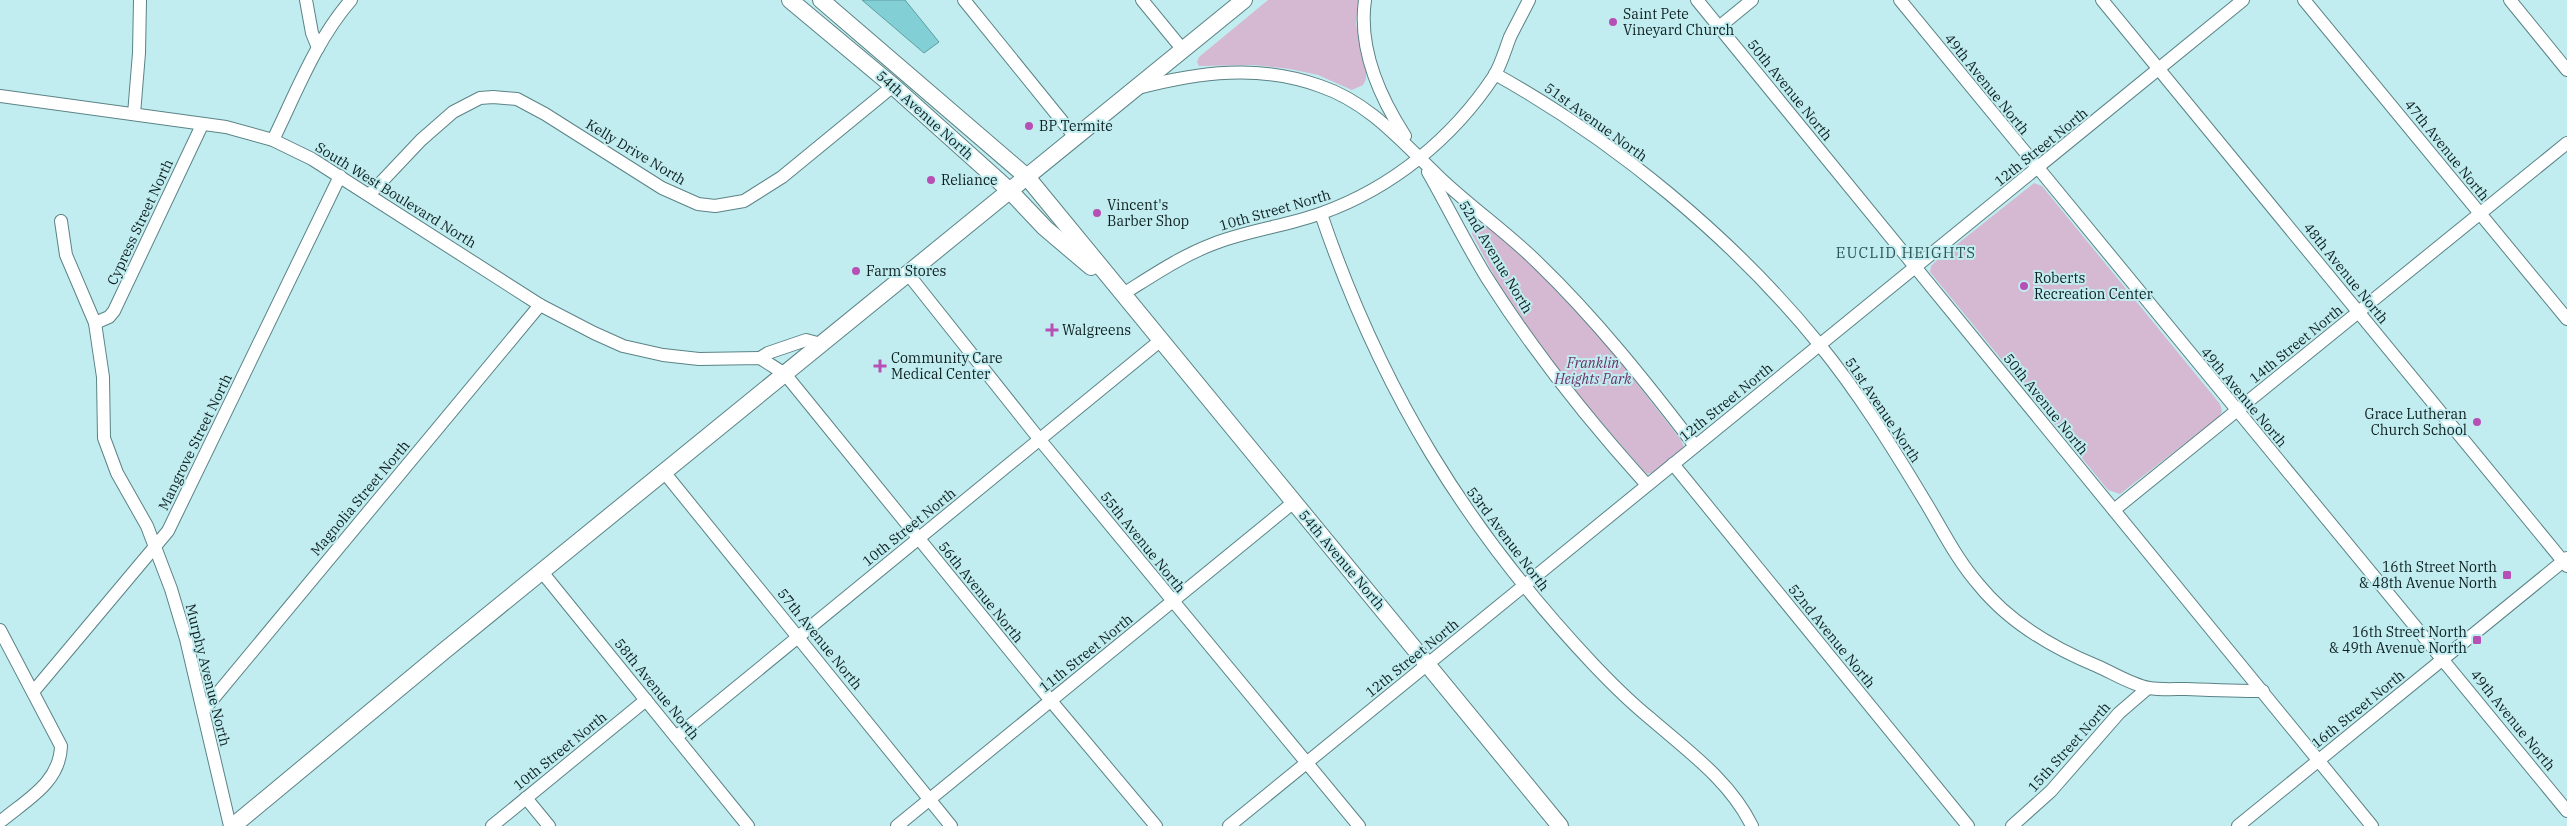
<svg xmlns="http://www.w3.org/2000/svg" width="2567" height="826" font-family="'IBM Plex Serif',serif">
  <style>
    .green { fill: #d5b9d3 }
    .water { fill: #82d0d5; stroke: #5f9b9f }
    .lines { fill: none; stroke-linecap: round; stroke-linejoin: round }
    .minor-casing { stroke: #5b8386; stroke-width: 14 }
    .major-casing { stroke: #5b8386; stroke-width: 18 }
    .minor { stroke: #fff; stroke-width: 12 }
    .major { stroke: #fff; stroke-width: 16 }
    .poi-dot { fill: #b750b4; stroke: #c2edf0; stroke-width: 2 }
    .labels { text-anchor: middle; stroke-width: 4; stroke-linejoin: round; paint-order: stroke }
    .poi-label { font-size: 14px; fill: #0e1f20; stroke: #c2edf0; text-anchor: start }
    .street-label { font-size: 14px; fill: #0e1f20; stroke: #c2edf0 }
    .park-label { font-size: 14px; font-style: italic; fill: #6b3469; stroke: #c2edf0 }
    .neighbourhood-label { font-size: 15px; letter-spacing: 1px; fill: #2e5558; stroke: #c2edf0 }
  </style>
  <rect width="100%" height="100%" fill="#c2edf0"/>
  <g class="green">
    <path d="M1268,0H1358L1356,24L1366,72V79L1363,85L1352,90L1318,75L1290,69L1254,65L1199,66L1197,62L1199,57Z"/>
    <path d="M2034,183L2042,186L2220,404L2222,411L2219,417L2120,494L2108,490L1930,272L1931,266L1936,261Z"/>
    <path d="M1477,223H1483L1492,229L1530,263L1607,345L1681,440L1684,447L1653,473L1647,474L1643,470L1566,382L1499,285L1472,234L1473,226Z"/>
  </g>
  <path class="water" d="M862,0H905L939,42L924,53Z"/>
  <g class="lines">
    <defs>
      <g id="minor">
        <path d="M306,0L312,33L318,48"/>
        <path d="M964,0L1075,137"/>
        <path d="M1142,0L1183,50"/>
        <path d="M1365,0C1358,49 1379,96 1405,136"/>
        <path d="M1697,0L2372,826"/>
        <path d="M1900,0L2567,811"/>
        <path d="M2102,0L2567,566"/>
        <path d="M2304,0L2567,319"/>
        <path d="M2510,0L2567,70"/>
        <path d="M1719,27L1752,0"/>
        <path d="M1495,74C1614,140 1733,238 1819,344C1858,392 1891,445 1923,498C1941,527 1956,559 1979,585C2009,622 2053,648 2097,666C2113,673 2132,685 2149,688C2161,690 2174,689 2186,689C2211,690 2237,691 2263,691"/>
        <path d="M1138,88C1199,72 1259,64 1320,86C1370,103 1401,141 1438,176C1470,207 1507,232 1538,263C1596,319 1646,382 1695,446"/>
        <path d="M0,96L226,127L273,140L312,159L540,305L594,333L623,346L663,355L699,359L760,358L785,374L1051,701L1156,826"/>
        <path d="M134,114L139,53L140,0"/>
        <path d="M273,140C296,93 316,40 351,0"/>
        <path d="M1428,172C1448,207 1466,244 1487,278C1534,352 1588,420 1647,485"/>
        <path d="M369,195L421,140L453,112L480,98L493,97L517,99L545,114L662,188L698,204L715,206L744,201L782,177L893,86"/>
        <path d="M1321,214C1381,390 1465,528 1593,664C1611,683 1630,702 1651,719C1688,751 1730,781 1752,826"/>
        <path d="M61,221L66,255L95,323L103,377L104,438L117,473L147,526L171,589L186,639L230,826"/>
        <path d="M908,274L1040,440L1359,826"/>
        <path d="M1123,294C1152,276 1181,256 1213,244C1248,230 1287,226 1322,213C1392,188 1453,138 1494,76C1501,65 1505,50 1510,37C1516,25 1523,12 1529,0"/>
        <path d="M95,323L109,317L114,311L202,125"/>
        <path d="M760,358L768,353L806,340L821,344"/>
        <path d="M1673,464L1968,826"/>
        <path d="M664,472L951,826"/>
        <path d="M2114,510L2567,143"/>
        <path d="M542,572L748,826"/>
        <path d="M0,630L61,746C60,783 26,800 0,822"/>
        <path d="M33,692L168,531L340,176"/>
        <path d="M203,711L540,305"/>
        <path d="M676,737L1161,340"/>
        <path d="M526,798L549,826"/>
        <path d="M492,826L646,700"/>
        <path d="M897,826L1294,502"/>
        <path d="M1229,826L2243,0"/>
        <path d="M2012,826L2051,791L2119,713L2148,688"/>
        <path d="M2238,826L2567,558"/>
      </g>
      <g id="major">
        <path d="M790,0L893,86L1010,191L1045,228L1091,267"/>
        <path d="M821,0L1027,177L1560,826"/>
        <path d="M233,826L444,651L1244,0"/>
      </g>
    </defs>
    <use href="#minor" class="minor-casing"/>
    <use href="#major" class="major-casing"/>
    <use href="#minor" class="minor"/>
    <use href="#major" class="major"/>
  </g>
  <g class="poi-dot">
    <circle cx="1613" cy="22" r="5"/>
    <circle cx="1029" cy="126" r="5"/>
    <circle cx="931" cy="180" r="5"/>
    <circle cx="1097" cy="213" r="5"/>
    <circle cx="856" cy="271" r="5"/>
    <circle cx="2024" cy="286" r="5"/>
    <path d="M1049.5 322.5h5v5h5v5h-5v5h-5v-5h-5v-5h5z"/>
    <path d="M877.5 358.5h5v5h5v5h-5v5h-5v-5h-5v-5h5z"/>
    <circle cx="2477" cy="422" r="5"/>
    <rect x="2502" y="570" width="10" height="10" rx="2.5"/>
    <rect x="2472" y="635" width="10" height="10" rx="2.5"/>
  </g>
  <g class="labels">
    <g class="poi-label">
      <text x="1623" y="19">Saint Pete<tspan x="1623" dy="16">Vineyard Church</tspan></text>
      <text x="1039" y="131">BP Termite</text>
      <text x="941" y="185">Reliance</text>
      <text x="1107" y="210">Vincent's<tspan x="1107" dy="16">Barber Shop</tspan></text>
      <text x="866" y="276">Farm Stores</text>
      <text x="2034" y="283">Roberts<tspan x="2034" dy="16">Recreation Center</tspan></text>
      <text x="1062" y="335">Walgreens</text>
      <text x="891" y="363">Community Care<tspan x="891" dy="16">Medical Center</tspan></text>
      <text x="2467" y="419" text-anchor="end">Grace Lutheran<tspan x="2467" dy="16">Church School</tspan></text>
      <text x="2497" y="572" text-anchor="end">16th Street North<tspan x="2497" dy="16">&amp; 48th Avenue North</tspan></text>
      <text x="2467" y="637" text-anchor="end">16th Street North<tspan x="2467" dy="16">&amp; 49th Avenue North</tspan></text>
    </g>
    <g class="street-label">
      <text transform="translate(1987 84) rotate(51)" y="5">49th Avenue North</text>
      <text transform="translate(1790 90) rotate(51)" y="5">50th Avenue North</text>
      <text transform="translate(925 115) rotate(42)" y="5">54th Avenue North</text>
      <text transform="translate(1596 122) rotate(36)" y="5">51st Avenue North</text>
      <text transform="translate(2041 147) rotate(-39)" y="5">12th Street North</text>
      <text transform="translate(2447 150) rotate(51)" y="5">47th Avenue North</text>
      <text transform="translate(636 152) rotate(31)" y="5">Kelly Drive North</text>
      <text transform="translate(396 195) rotate(32)" y="5">South West Boulevard North</text>
      <text transform="translate(1275 210) rotate(-16)" y="5">10th Street North</text>
      <text transform="translate(140 222) rotate(-65)" y="5">Cypress Street North</text>
      <text transform="translate(1496 257) rotate(59)" y="5">52nd Avenue North</text>
      <text transform="translate(2346 273) rotate(51)" y="5">48th Avenue North</text>
      <text transform="translate(2296 344) rotate(-39)" y="5">14th Street North</text>
      <text transform="translate(2244 397) rotate(50)" y="5">49th Avenue North</text>
      <text transform="translate(1726 402) rotate(-39)" y="5">12th Street North</text>
      <text transform="translate(2046 404) rotate(51)" y="5">50th Avenue North</text>
      <text transform="translate(1883 410) rotate(56)" y="5">51st Avenue North</text>
      <text transform="translate(195 442) rotate(-64)" y="5">Mangrove Street North</text>
      <text transform="translate(360 498) rotate(-50)" y="5">Magnolia Street North</text>
      <text transform="translate(909 527) rotate(-39)" y="5">10th Street North</text>
      <text transform="translate(1508 539) rotate(53)" y="5">53rd Avenue North</text>
      <text transform="translate(1143 542) rotate(51)" y="5">55th Avenue North</text>
      <text transform="translate(1342 560) rotate(50)" y="5">54th Avenue North</text>
      <text transform="translate(981 592) rotate(51)" y="5">56th Avenue North</text>
      <text transform="translate(1832 636) rotate(51)" y="5">52nd Avenue North</text>
      <text transform="translate(820 639) rotate(51)" y="5">57th Avenue North</text>
      <text transform="translate(1086 653) rotate(-39)" y="5">11th Street North</text>
      <text transform="translate(1412 658) rotate(-39)" y="5">12th Street North</text>
      <text transform="translate(208 675) rotate(76)" y="5">Murphy Avenue North</text>
      <text transform="translate(657 689) rotate(51)" y="5">58th Avenue North</text>
      <text transform="translate(2358 709) rotate(-39)" y="5">16th Street North</text>
      <text transform="translate(2513 720) rotate(51)" y="5">49th Avenue North</text>
      <text transform="translate(2069 747) rotate(-48)" y="5">15th Street North</text>
      <text transform="translate(560 751) rotate(-39)" y="5">10th Street North</text>
    </g>
    <g class="park-label">
      <text x="1593" y="368">Franklin<tspan x="1593" dy="16">Heights Park</tspan></text>
    </g>
    <g class="neighbourhood-label">
      <text x="1906" y="258">EUCLID HEIGHTS</text>
    </g>
  </g>
</svg>
